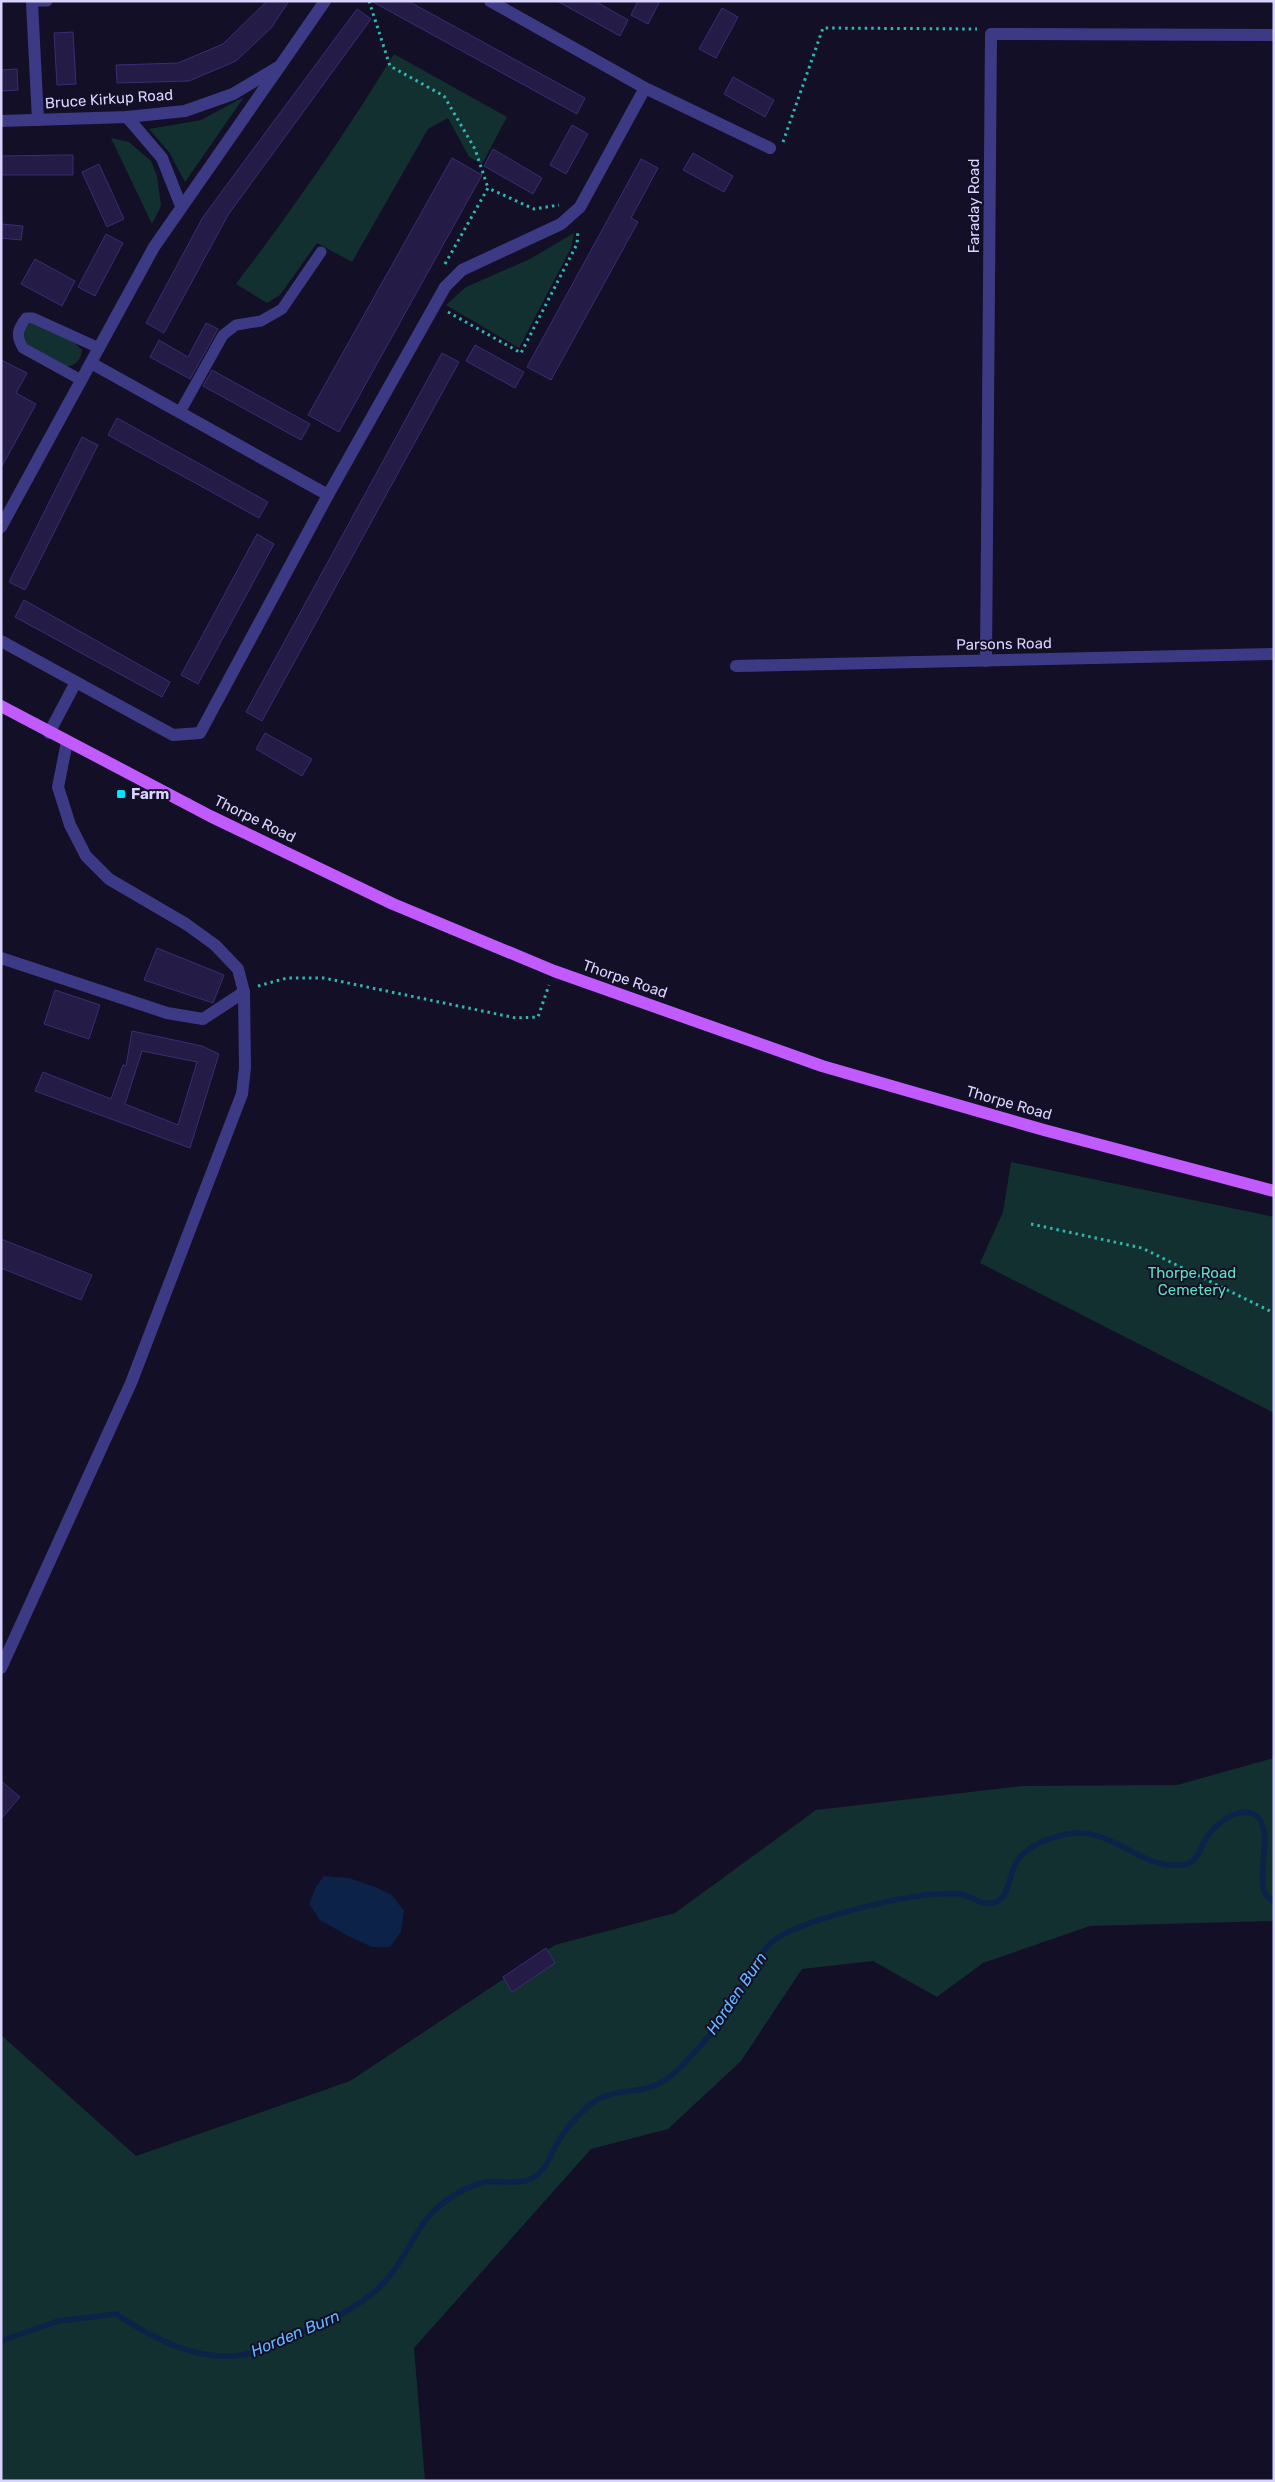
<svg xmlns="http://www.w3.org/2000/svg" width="1275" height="2482" font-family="Rubik,sans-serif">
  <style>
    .green { fill: #12302f }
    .water { fill: #0c2248 }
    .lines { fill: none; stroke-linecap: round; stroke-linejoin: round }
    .stream { stroke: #0c2248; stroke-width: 5.5 }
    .building { fill: #241b47; stroke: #3b2d73; fill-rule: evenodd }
    .path { stroke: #2fb8b0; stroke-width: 3; stroke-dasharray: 2.5 4; stroke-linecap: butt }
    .lane { stroke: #3d3a85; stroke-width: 11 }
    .street { stroke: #3d3a85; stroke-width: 12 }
    .primary { stroke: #c25bff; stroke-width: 12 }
    .poi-dot { fill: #00e5ff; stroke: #130f26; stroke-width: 2 }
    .labels { text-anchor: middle; stroke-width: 4; stroke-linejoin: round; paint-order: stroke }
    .street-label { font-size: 15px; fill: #d9d4ff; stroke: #130f26 }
    .poi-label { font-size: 15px; font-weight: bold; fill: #d9d4ff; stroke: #130f26; text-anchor: start }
    .park-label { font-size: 15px; fill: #5fe0c0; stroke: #130f26 }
    .water-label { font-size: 16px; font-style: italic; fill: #62b6ff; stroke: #130f26 }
  </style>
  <rect width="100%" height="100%" fill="#130f26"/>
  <g class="green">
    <path d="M394,54L507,117L482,164L469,157L448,118L428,129L352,262L317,243L280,295L267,303L236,284C292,210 346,133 394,54Z"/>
    <path d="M244,97L185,182L169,152L149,129L201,120Z"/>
    <path d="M111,138L129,142L151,161L157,176L161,206L152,224Z"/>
    <path d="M574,233L571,248L519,348L446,305L466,287L530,259Z"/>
    <path d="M33,322L75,343L82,350C80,361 77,364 66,367L25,343L22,329Z"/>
    <path d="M1011,1162L1274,1217V1413L980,1263L1003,1212Z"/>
    <path d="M1274,1758V1921L1090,1926L983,1963L937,1997L873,1961L802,1969L741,2061L668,2129L591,2149L414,2348L425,2481H1V2035L136,2156L350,2081L555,1945L675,1913L816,1810L1022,1786L1177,1785Z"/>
  </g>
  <path class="water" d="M324,1876L349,1878L375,1887L392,1895L404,1911L401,1932L390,1947H372L348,1936L320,1920L309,1904L316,1887Z"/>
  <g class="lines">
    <path class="stream" d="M1,2341L58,2321L116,2314C152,2338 197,2362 242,2355C266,2351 290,2337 312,2328C341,2316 373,2298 392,2273C417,2240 418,2216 458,2193C467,2188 476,2183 486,2182C500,2180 517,2185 531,2179C548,2171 551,2151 561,2137C569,2125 580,2113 591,2104C609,2090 628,2093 648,2088C665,2083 679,2070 690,2057C704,2043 717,2027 728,2010C743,1987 755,1952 779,1937C810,1918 901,1896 938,1894C945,1894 954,1893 961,1894C973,1897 984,1907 996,1902C1010,1896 1009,1874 1016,1863C1026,1845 1055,1835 1075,1833C1116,1831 1141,1869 1181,1865C1200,1864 1199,1846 1209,1834C1218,1822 1238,1807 1254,1814C1275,1827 1257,1872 1264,1891C1266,1897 1270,1899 1274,1902"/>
  </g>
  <g class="building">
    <path d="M267,1H289L271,28L236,61L189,81L117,83L116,65L178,63L223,44Z"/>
    <path d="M371,1H408L585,98L577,114Z"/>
    <path d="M557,1H595L628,20L620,36Z"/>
    <path d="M638,1H660L648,24L631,15Z"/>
    <path d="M722,8L738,17L716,58L699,49Z"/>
    <path d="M357,9L371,19L228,215L164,333L146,323L203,217Z"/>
    <path d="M73,32L76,84L57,85L54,33Z"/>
    <path d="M17,69L18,90L1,91V70Z"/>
    <path d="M733,77L774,100L765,117L724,94Z"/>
    <path d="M572,125L588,134L566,174L550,165Z"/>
    <path d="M493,149L542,178L533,194L484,166Z"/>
    <path d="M693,153L733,176L724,192L683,170Z"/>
    <path d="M64,155H73V175H1V156Z"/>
    <path d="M452,158L482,175L339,432L308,415Z"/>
    <path d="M641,159L658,168L631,218L638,222L551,380L527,367Z"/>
    <path d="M99,164L124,219L107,227L82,172Z"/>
    <path d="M1,224L23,226L21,240L1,238Z"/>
    <path d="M106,234L123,243L95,296L78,287Z"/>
    <path d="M35,259L75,281L62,306L21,284Z"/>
    <path d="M206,323L218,329L190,379L150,357L159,340L188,357Z"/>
    <path d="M475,345L524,372L515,388L466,361Z"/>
    <path d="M442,353L459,362L262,721L246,712Z"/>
    <path d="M1,360L27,373L16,393L36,404L1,468Z"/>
    <path d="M212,370L310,424L301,440L203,386Z"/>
    <path d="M117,418L268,502L259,518L108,435Z"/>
    <path d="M82,437L98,445L25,590L9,582Z"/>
    <path d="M257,534L274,544L198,684L181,675Z"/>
    <path d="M24,600L170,682L162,697L15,617Z"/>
    <path d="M265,733L312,759L302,776L256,749Z"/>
    <path d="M157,948L224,975L213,1003L144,980Z"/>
    <path d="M55,990L100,1005L89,1039L44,1024Z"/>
    <path d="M132,1031L202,1046L219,1054L190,1148L35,1091L43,1072L111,1099L123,1065L126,1066ZM142,1051L197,1062L178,1125L125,1104Z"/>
    <path d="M1,1239L92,1275L81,1300L1,1268Z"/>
    <path d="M1,1781L20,1797L1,1819Z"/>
    <path d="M546,1948L555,1963L512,1992L503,1977Z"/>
  </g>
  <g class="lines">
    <g class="path">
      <path d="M369,1L390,66L444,96L475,149L488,188"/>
      <path d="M783,142L823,28L977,29"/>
      <path d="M445,264L488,188L534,209L559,205"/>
      <path d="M448,312L521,353L577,244L578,230"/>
      <path d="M258,986L287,978H324L516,1018L538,1017L549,985"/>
      <path d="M1031,1224L1142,1248L1274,1313"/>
    </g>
    <g class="lane">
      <path d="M32,1H47"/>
      <path d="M81,380L23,348C15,335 18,329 26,318H33L99,348"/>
      <path d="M180,412L223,335L236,325L261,321L282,309L321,252"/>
    </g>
    <g class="street">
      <path d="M490,1L645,88L770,148"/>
      <path d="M32,3L38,120"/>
      <path d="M127,117L162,158L181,206"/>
      <path d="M1,121L127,117L185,111L233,94L280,66L325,1"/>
      <path d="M91,363L328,495"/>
      <path d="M1,527L154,247L280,66"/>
      <path d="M1,641L76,682"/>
      <path d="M986,661L991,34L1274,35"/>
      <path d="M736,666L1274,654"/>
      <path d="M49,733L76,682L173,735L200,733L328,495L445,287L462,270L561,224L580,207L645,88"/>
      <path d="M1,958L167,1013L203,1019L244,992"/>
      <path d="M1,1668L131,1383L242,1094L245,1068L244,992L238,969L215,945L186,924L109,879L86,856L70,825L58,787L67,742"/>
    </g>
    <path class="primary" d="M1,706L210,816L393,904L554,971L822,1066L1044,1130L1274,1191"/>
  </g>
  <rect class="poi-dot" x="116" y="789" width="10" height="10" rx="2.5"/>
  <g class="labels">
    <g class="street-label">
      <text transform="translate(109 99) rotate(-4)" y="5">Bruce Kirkup Road</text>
      <text transform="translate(974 206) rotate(-90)" y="5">Faraday Road</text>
      <text transform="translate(1004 644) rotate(-1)" y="5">Parsons Road</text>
      <text transform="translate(255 819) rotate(26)" y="5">Thorpe Road</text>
      <text transform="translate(625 979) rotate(19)" y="5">Thorpe Road</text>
      <text transform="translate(1009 1103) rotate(16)" y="5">Thorpe Road</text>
    </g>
    <g class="poi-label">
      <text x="131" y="799">Farm</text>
    </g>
    <g class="park-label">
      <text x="1192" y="1278">Thorpe Road<tspan x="1192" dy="17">Cemetery</tspan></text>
    </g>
    <g class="water-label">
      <text transform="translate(736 1993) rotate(-56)" y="6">Horden Burn</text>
      <text transform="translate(295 2333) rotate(-23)" y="6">Horden Burn</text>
    </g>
  </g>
  <rect width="1275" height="2482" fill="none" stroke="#d9d4ff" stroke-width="5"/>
</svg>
